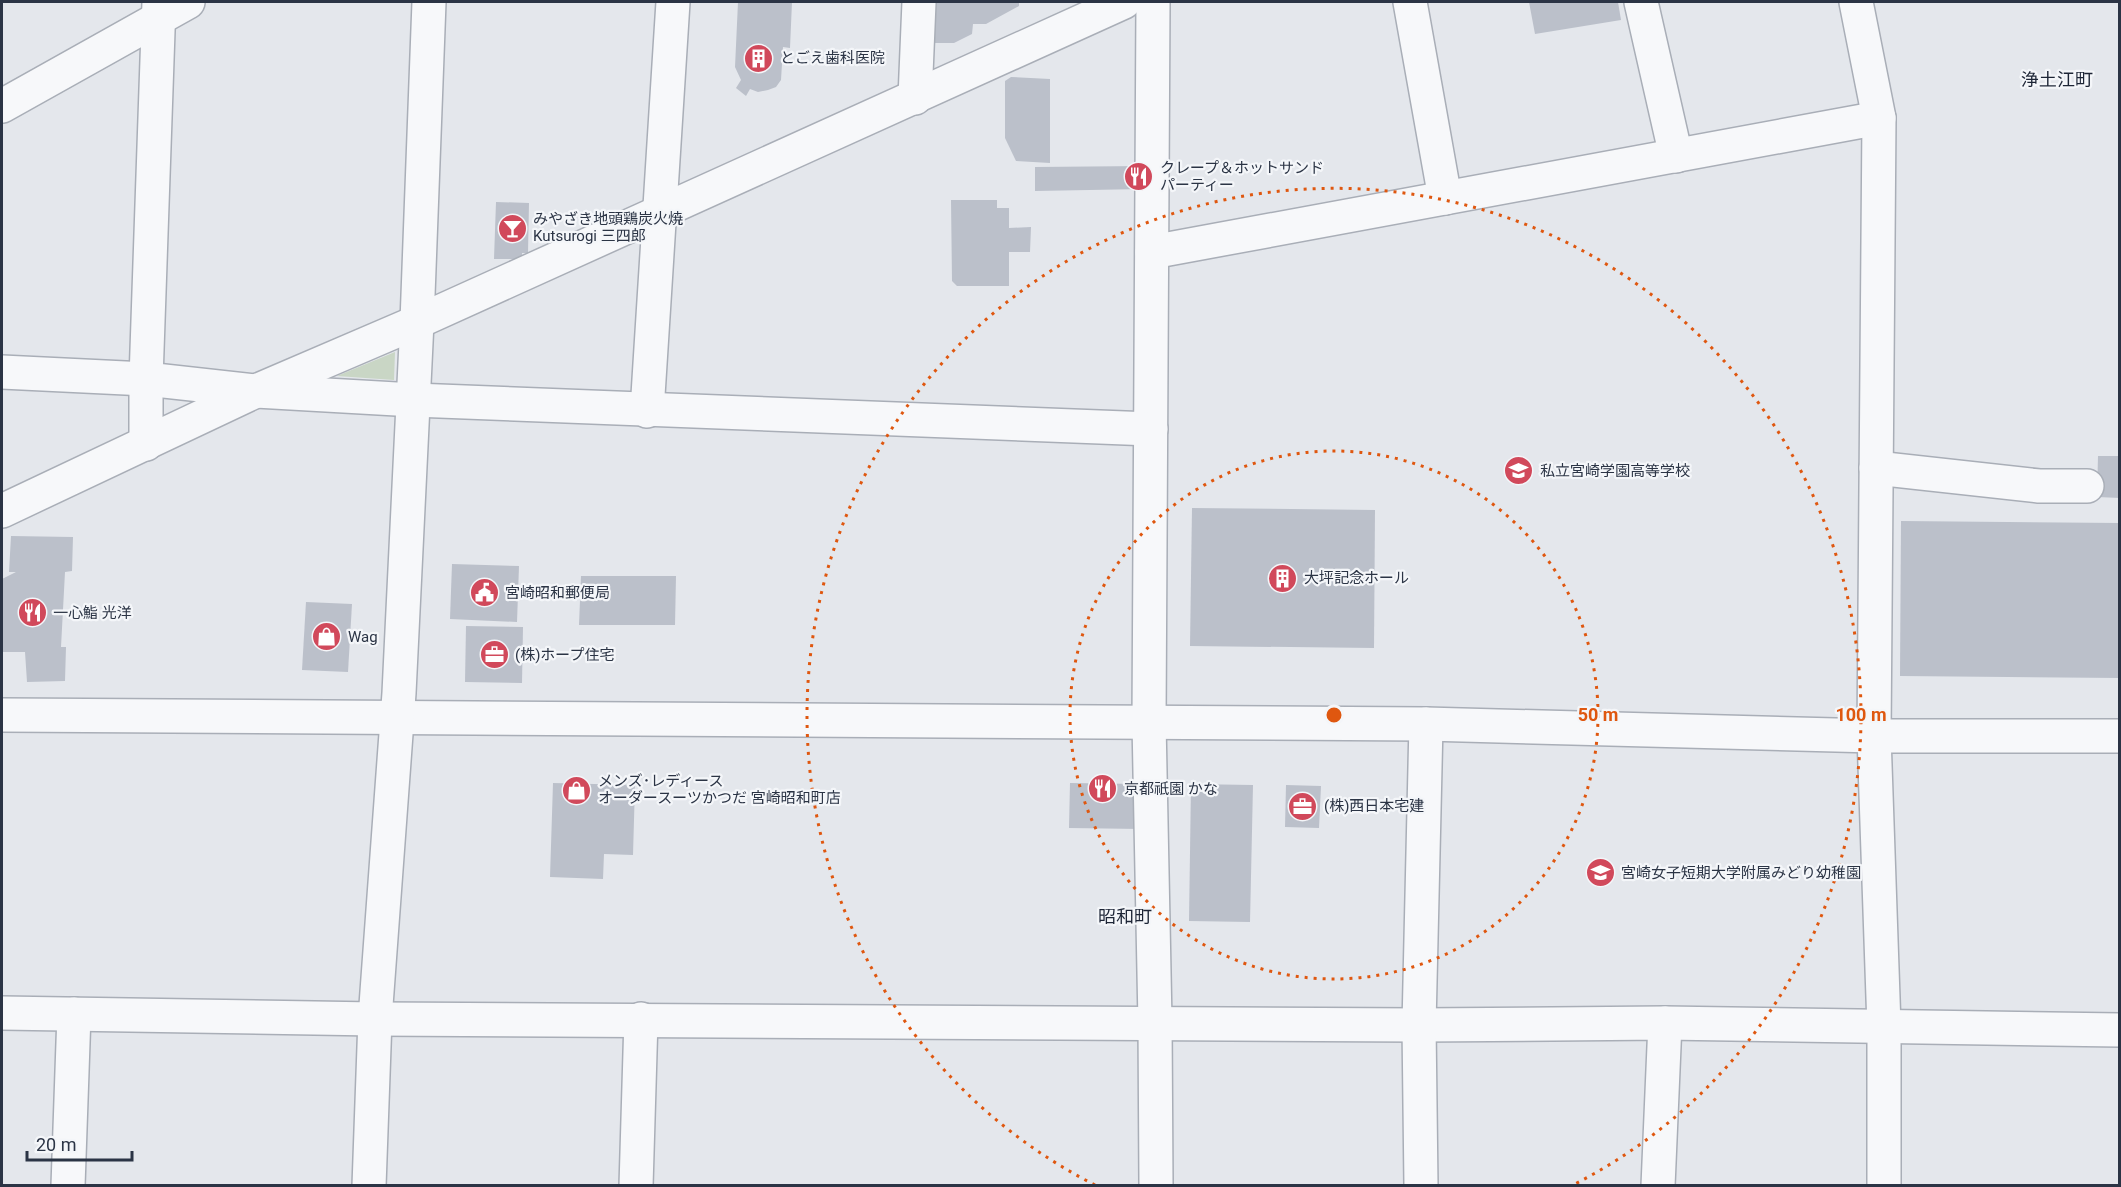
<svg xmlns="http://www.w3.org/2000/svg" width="2121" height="1187" font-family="Roboto,'Noto Sans JP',sans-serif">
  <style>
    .green { fill: #c9d6c5 }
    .building { fill: #bbc0ca }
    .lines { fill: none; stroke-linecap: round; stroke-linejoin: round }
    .minor-casing { stroke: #a9aeb7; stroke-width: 36 }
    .minor { stroke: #f7f8fa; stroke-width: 33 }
    .ring { fill: none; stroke: #df570f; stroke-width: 3; stroke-dasharray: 3 6 }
    .labels { text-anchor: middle; stroke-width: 4.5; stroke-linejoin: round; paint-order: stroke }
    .poi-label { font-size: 15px; fill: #2b3445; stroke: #f4f6f9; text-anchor: start }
    .quarter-label { font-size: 18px; fill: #1d2536; stroke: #f4f6f9 }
    .centre { fill: #df570f; stroke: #f4f6f9; stroke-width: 3 }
    .ring-label { font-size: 18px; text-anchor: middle; font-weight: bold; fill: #df570f; stroke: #f4f6f9; stroke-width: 4.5; stroke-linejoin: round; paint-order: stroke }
  </style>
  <rect width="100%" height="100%" fill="#e4e7ec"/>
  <path class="green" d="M395,352L394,380L337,376Z"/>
  <g class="building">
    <path d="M738,2H792L790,48L783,47L781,80L776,87L768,90L758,92L750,89L746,96L736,88L741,80L735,67Z"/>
    <path d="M929,2H1019V6L986,24H973L972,34L954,43H935Z"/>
    <path d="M1529,2H1618L1621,20L1535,34Z"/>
    <path d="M1011,77L1050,79V163L1016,161L1005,138V81Z"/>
    <path d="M1144,166V189L1035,191V167Z"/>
    <path d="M951,200H997V208H1009V228L1031,227L1030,252H1009V286H957L952,281Z"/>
    <path d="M496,202L529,203L528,253H522V259H494Z"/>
    <path d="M2098,456H2120V498L2097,497Z"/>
    <path d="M1192,508L1375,510L1374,648L1190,646Z"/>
    <path d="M1901,521L2120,523V678L1900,676Z"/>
    <path d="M11,536L73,537L72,571L65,572L61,647H66L65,681L27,682L25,652H2V579L16,572H9Z"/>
    <path d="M452,564L519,566L517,622L450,619Z"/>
    <path d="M581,576H676L675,625H579Z"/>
    <path d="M306,602L352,604L348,672L302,670Z"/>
    <path d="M466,626L523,627L522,683L465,682Z"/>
    <path d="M553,783L635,785L633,855L604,854L603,879L550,877Z"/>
    <path d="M1070,783L1141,784V829L1069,828Z"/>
    <path d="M1191,784L1253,785L1250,922L1189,921Z"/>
    <path d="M1286,785L1321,786L1319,828L1285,827Z"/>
  </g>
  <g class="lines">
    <defs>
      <g id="minor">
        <path d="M1153,2L1149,722L1155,1022L1156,1186"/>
        <path d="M1410,2L1445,198"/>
        <path d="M1641,2L1676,156"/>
        <path d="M1856,2L1879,118L1874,736L1884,1027V1186"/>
        <path d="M915,98L919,2"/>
        <path d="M2,106L188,2"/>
        <path d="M1152,252L1879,118"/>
        <path d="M2,372L146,379L256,391L414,400L1151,429"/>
        <path d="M647,411L673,2"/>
        <path d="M146,444V379L159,2"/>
        <path d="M1876,468L2039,486H2087"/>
        <path d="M2,511L256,391L417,322L1124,2"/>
        <path d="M2,715L1426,724L1874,736H2120"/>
        <path d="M2,1013L375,1019L1419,1025L1665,1023L2120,1030"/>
        <path d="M68,1186L74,1014"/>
        <path d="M369,1186L375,1019L399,693L417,322L429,2"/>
        <path d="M636,1186L641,1019"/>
        <path d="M1421,1186L1419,1025L1426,724"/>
        <path d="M1658,1186L1665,1023"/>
      </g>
    </defs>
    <use href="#minor" class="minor-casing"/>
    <use href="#minor" class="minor"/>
  </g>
  <g class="ring">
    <circle cx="1334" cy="715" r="264"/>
    <path d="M1095 1185A527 527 0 1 1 1573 1185"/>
  </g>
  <defs>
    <symbol id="building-disc" viewBox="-11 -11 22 22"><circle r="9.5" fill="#d1495b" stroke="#f4f6f9"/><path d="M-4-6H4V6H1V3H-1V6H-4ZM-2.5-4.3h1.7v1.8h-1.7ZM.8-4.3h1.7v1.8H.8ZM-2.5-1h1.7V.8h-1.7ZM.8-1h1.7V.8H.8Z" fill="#fff"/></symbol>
    <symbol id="restaurant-disc" viewBox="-11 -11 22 22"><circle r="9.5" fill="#d1495b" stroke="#f4f6f9"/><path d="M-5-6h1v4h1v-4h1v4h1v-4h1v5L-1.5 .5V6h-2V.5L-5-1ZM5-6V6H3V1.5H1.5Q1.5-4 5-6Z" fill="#fff"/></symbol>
    <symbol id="bar-disc" viewBox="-11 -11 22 22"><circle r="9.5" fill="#d1495b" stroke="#f4f6f9"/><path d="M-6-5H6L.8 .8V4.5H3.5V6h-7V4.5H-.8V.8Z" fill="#fff"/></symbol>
    <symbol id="school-disc" viewBox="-11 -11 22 22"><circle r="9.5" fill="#d1495b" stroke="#f4f6f9"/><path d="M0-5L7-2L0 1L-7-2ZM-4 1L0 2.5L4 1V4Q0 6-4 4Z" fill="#fff"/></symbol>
    <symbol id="civic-disc" viewBox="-11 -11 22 22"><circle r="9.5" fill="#d1495b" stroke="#f4f6f9"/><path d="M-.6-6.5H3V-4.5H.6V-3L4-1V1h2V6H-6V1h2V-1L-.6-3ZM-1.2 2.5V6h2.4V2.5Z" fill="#fff"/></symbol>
    <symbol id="shop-disc" viewBox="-11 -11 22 22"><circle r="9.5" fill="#d1495b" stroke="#f4f6f9"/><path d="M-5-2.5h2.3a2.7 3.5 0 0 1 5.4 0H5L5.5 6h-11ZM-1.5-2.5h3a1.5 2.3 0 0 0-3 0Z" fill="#fff"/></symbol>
    <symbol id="office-disc" viewBox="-11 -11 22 22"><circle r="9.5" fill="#d1495b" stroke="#f4f6f9"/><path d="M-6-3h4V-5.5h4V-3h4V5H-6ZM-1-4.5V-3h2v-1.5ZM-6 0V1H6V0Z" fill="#fff"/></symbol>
  </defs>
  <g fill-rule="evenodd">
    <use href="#building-disc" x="742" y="42" width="33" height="33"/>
    <use href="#restaurant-disc" x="1122" y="160" width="33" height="33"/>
    <use href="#bar-disc" x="496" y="212" width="33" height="33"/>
    <use href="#school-disc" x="1502" y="454" width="33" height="33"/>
    <use href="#building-disc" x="1266" y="562" width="33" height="33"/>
    <use href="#civic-disc" x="468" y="576" width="33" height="33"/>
    <use href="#restaurant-disc" x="16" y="596" width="33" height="33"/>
    <use href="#shop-disc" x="310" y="620" width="33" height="33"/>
    <use href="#office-disc" x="478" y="638" width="33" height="33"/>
    <use href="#restaurant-disc" x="1086" y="772" width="33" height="33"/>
    <use href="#shop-disc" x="560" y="774" width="33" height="33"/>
    <use href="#office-disc" x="1286" y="790" width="33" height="33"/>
    <use href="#school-disc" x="1584" y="856" width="33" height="33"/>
  </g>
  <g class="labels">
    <g class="poi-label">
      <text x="780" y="63">とごえ歯科医院</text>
      <text x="1160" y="173">クレープ＆ホットサンド<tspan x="1160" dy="17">パーティー</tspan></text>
      <text x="533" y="224">みやざき地頭鶏炭火焼<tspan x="533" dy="17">Kutsurogi 三四郎</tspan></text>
      <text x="1540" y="476">私立宮崎学園高等学校</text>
      <text x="1304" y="583">大坪記念ホール</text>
      <text x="505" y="598">宮崎昭和郵便局</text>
      <text x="53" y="618">一心鮨 光洋</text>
      <text x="348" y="642">Wag</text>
      <text x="515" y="660">(株)ホープ住宅</text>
      <text x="598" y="786">メンズ･レディース<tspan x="598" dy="17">オーダースーツかつだ 宮崎昭和町店</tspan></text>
      <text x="1124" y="794">京都祇園 かな</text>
      <text x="1324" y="811">(株)西日本宅建</text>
      <text x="1621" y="878">宮崎女子短期大学附属みどり幼稚園</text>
    </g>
    <g class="quarter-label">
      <text x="2057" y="86">浄土江町</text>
      <text x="1125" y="923">昭和町</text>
    </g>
  </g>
  <circle cx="1334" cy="715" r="9" class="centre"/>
  <g class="ring-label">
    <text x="1598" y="721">50 m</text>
    <text x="1861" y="721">100 m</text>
  </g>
  <rect width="2121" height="1187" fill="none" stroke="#2b3445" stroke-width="6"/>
  <path d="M27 1151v9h105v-9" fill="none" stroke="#2b3445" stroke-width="3"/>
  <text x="36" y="1151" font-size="18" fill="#2b3445" stroke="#f4f6f9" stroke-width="4.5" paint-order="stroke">20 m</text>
</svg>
